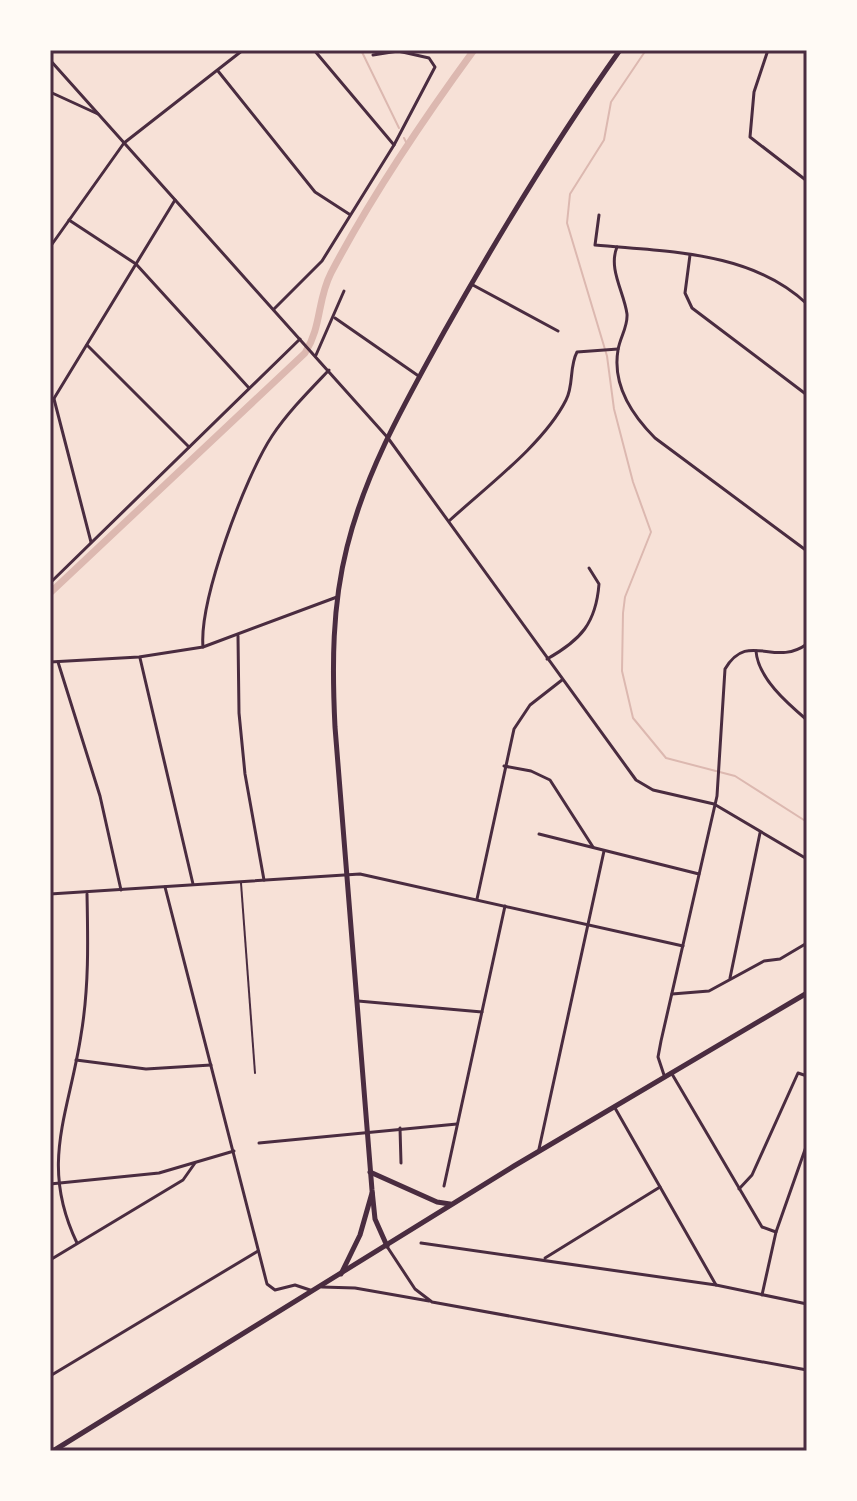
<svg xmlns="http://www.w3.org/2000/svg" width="857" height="1501" font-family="'Source Sans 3',sans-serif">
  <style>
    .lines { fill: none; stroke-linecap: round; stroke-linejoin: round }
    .stream { stroke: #dcb8b0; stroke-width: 2 }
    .canal { stroke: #dcb8b0; stroke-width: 7 }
    .service { stroke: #4a2c40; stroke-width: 2 }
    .minor { stroke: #4a2c40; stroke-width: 3 }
    .secondary { stroke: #4a2c40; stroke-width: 5 }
    .primary { stroke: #4a2c40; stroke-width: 5 }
    .neatline { fill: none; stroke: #4a2c40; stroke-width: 3 }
  </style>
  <rect width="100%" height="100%" fill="#f7e1d7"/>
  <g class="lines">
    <g class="stream">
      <path d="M361,50L399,128"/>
      <path d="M646,50L611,102L604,140L570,194L567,223L607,356L614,409L633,482L651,532L625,597L623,613L622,671L633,718L666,758L735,776L807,822"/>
      <path d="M404,138L407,144"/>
    </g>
    <path class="canal" d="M50,593L305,353C322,326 317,300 331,273C372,195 422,121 474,50"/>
    <path class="service" d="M241,883L255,1073"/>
    <g class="minor">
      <path d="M314,50L394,145"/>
      <path d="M768,50L754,92L750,137L807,181"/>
      <path d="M50,60L388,438L636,780L653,790L714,804L807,859"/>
      <path d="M218,71L315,192L349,214"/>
      <path d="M50,92L98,114"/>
      <path d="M599,215L595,245C668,252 751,251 807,304"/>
      <path d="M69,220L136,264L249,388"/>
      <path d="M50,247L124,143L243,50"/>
      <path d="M617,247C608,269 624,292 627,314C628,327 620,337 618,350C612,385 632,415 655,438L807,551"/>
      <path d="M690,255L685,293L692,308L807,395"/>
      <path d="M471,284L558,331"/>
      <path d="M274,309L322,261L394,145L435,67L429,58L398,51L373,55"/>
      <path d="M335,318L420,377"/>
      <path d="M87,345L189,447"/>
      <path d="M316,355L344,291"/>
      <path d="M54,399L91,542"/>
      <path d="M50,405L175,200"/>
      <path d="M449,521C486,487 544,444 566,400C574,385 569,367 577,352L618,349"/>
      <path d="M50,583L300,339"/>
      <path d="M238,636L239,713L245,774L264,880"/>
      <path d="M203,647C199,600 245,477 272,436C288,412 309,391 329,370"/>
      <path d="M756,651C758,678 787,703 807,720"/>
      <path d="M140,658L193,884"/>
      <path d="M547,659C581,640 596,623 599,584L589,568"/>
      <path d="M50,662L139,657L203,647L337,597"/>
      <path d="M58,662L100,796L121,890"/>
      <path d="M504,766L531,771L550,780L593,847"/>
      <path d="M539,834L699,874"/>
      <path d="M165,887L267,1284L275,1290L295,1285L310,1290"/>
      <path d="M50,894L360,874L683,946"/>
      <path d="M477,899L514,729L530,705L562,680"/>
      <path d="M730,978L760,833"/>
      <path d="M672,994L709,991L764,961L780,959L807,943"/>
      <path d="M358,1001L482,1012"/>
      <path d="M76,1060L146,1069L211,1065"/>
      <path d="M672,1074L762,1227L776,1232"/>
      <path d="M664,1075L658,1057L661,1041L717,796L725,669C748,630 774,668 807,644"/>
      <path d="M615,1108L716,1285"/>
      <path d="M400,1128L401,1163"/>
      <path d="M259,1143L457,1124"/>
      <path d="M539,1149L604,851"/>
      <path d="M50,1184L159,1173L234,1151"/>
      <path d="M444,1186L505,906"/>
      <path d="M739,1189L752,1175L798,1073L807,1076"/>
      <path d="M77,1243C39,1164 69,1114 81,1035C89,988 88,941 87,894"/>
      <path d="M421,1243L716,1285L807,1304"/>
      <path d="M388,1248L415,1289L432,1302L807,1370"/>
      <path d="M545,1258L660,1187"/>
      <path d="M50,1260L183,1180L195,1163"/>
      <path d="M322,1287L355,1288L429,1301"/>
      <path d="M762,1295L776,1232L807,1144"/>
      <path d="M50,1376L258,1251"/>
    </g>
    <path class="secondary" d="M387,1246L375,1219L372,1190L335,727C332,666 332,606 347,547C366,470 406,401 444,332C498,236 556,140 620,50"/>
    <g class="primary">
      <path d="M370,1172L437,1202L450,1204"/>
      <path d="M341,1274L360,1235L372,1193"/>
      <path d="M53,1451L514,1166L807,993"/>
    </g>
  </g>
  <rect width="857" height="1501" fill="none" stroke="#fffaf5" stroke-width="104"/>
  <rect x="52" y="52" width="753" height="1397" class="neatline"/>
</svg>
